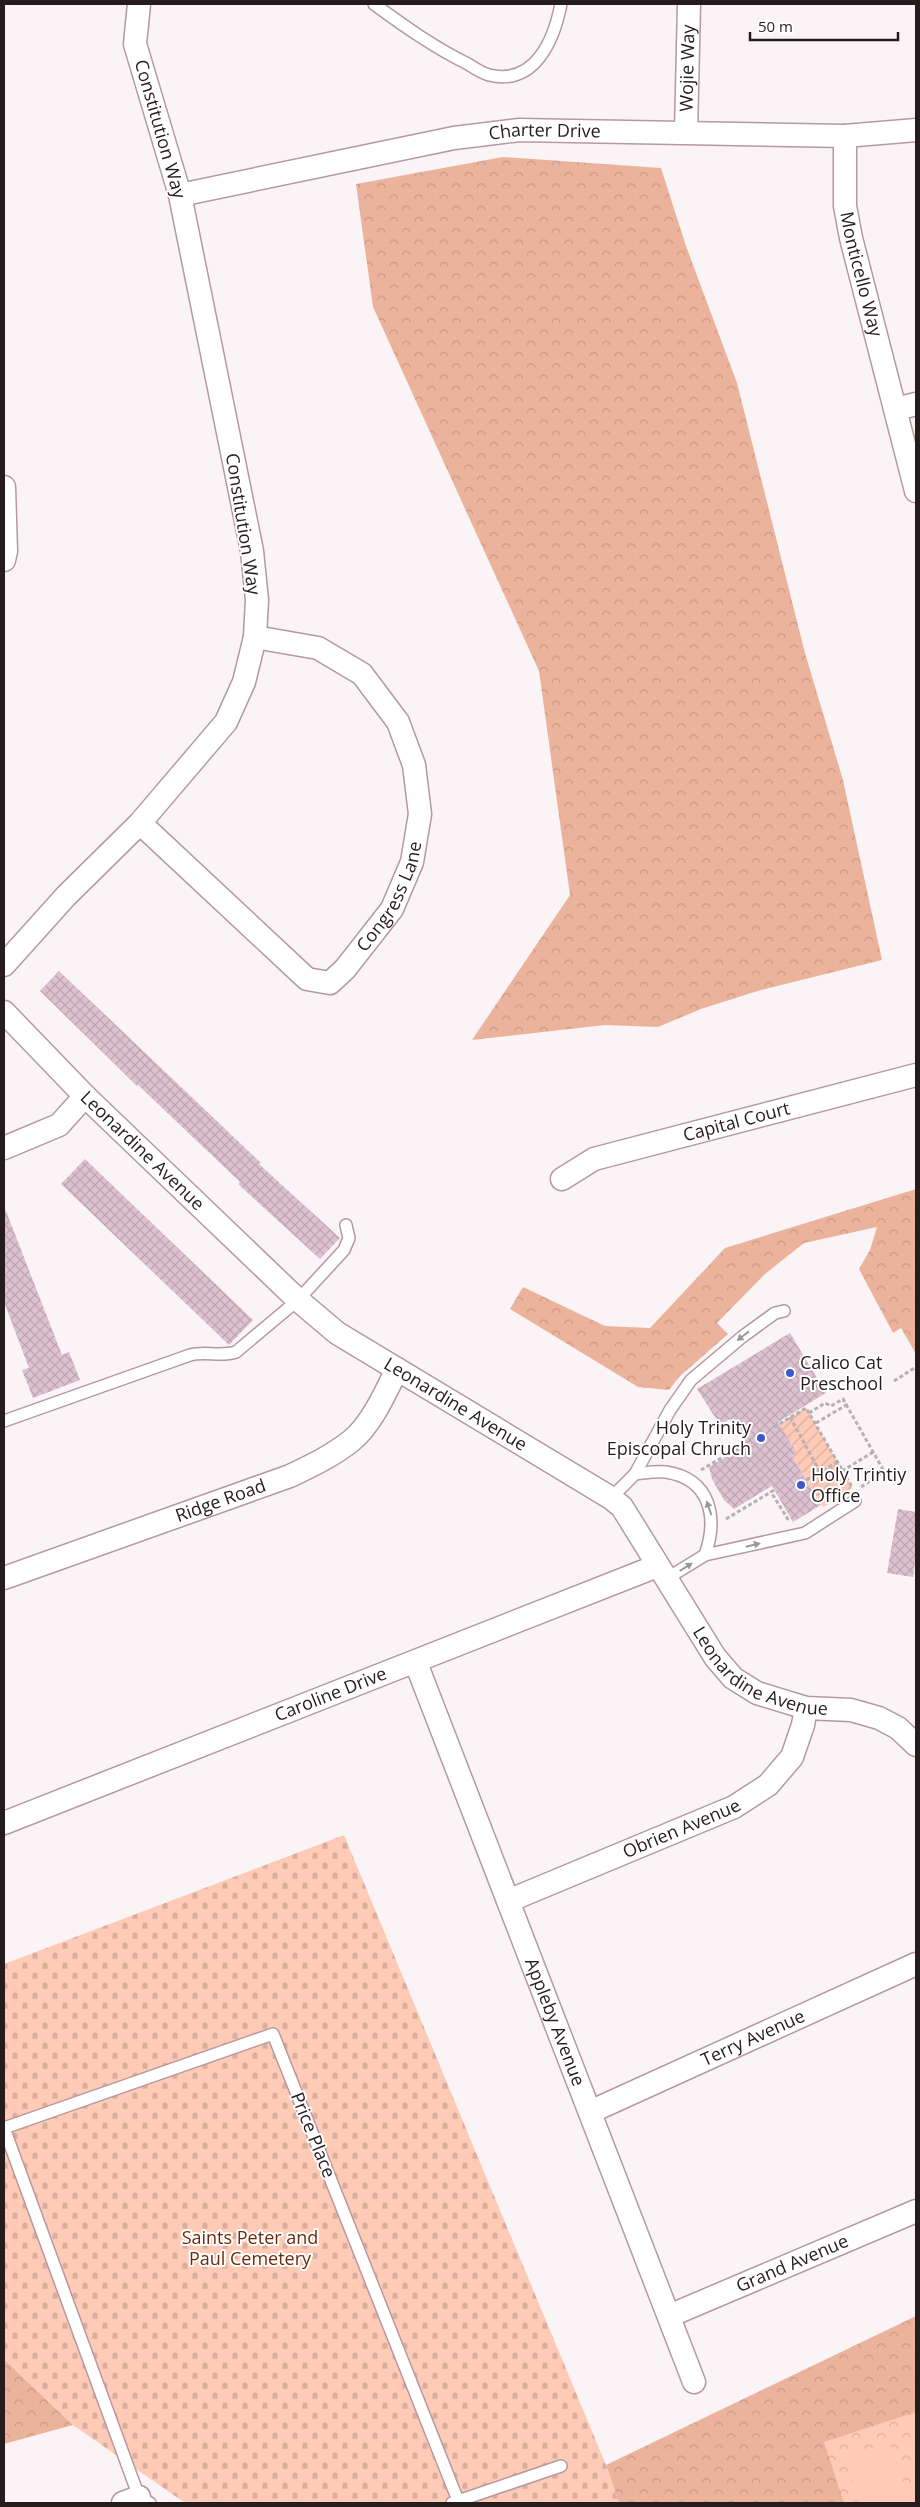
<svg xmlns="http://www.w3.org/2000/svg" width="920" height="2507" font-family="'Open Sans',sans-serif">
  <style>
    .forest { fill: url(#forest-crowns) }
    .cemetery { fill: url(#cemetery-stones) }
    .park { fill: url(#park-crowns) }
    .garden { fill: url(#garden-furrows) }
    .pitch { fill: #ffcbb7 }
    .building { fill: url(#building-cross-hatch) }
    .lines { fill: none; stroke-linecap: round; stroke-linejoin: round }
    .lane-casing { stroke: #b8989f; stroke-width: 14 }
    .street-casing { stroke: #b8989f; stroke-width: 25 }
    .path { stroke: #b9b0b2; stroke-width: 3; stroke-dasharray: 4 2.5; stroke-linecap: butt }
    .lane { stroke: #fff; stroke-width: 11 }
    .street { stroke: #fff; stroke-width: 22 }
    .oneway { fill: #9d9899 }
    .poi-dot { fill: #3d58ca; stroke: #fff; stroke-width: 2 }
    .labels { text-anchor: middle; stroke-width: 4; stroke-linejoin: round; paint-order: stroke }
    .street-label { font-size: 18px; fill: #261b1d; stroke: #fff }
    .poi-label { font-size: 18px; fill: #261b1d; stroke: #fff; text-anchor: start }
    .park-label { font-size: 18px; fill: #6d2a0a; stroke: #fff }
  </style>
  <defs>
    <pattern id="forest-crowns" width="20" height="18" patternUnits="userSpaceOnUse" patternTransform="scale(1.25)"><rect width="20" height="18" fill="#ebb39c"/><path d="M2 6a3 3 0 1 1 6 0M12 15a3 3 0 1 1 6 0" fill="none" stroke="#c99986"/></pattern>
    <pattern id="cemetery-stones" width="16" height="16" patternUnits="userSpaceOnUse" patternTransform="scale(1.25)"><rect width="16" height="16" fill="#ffcbb7"/><path d="M2 7V4a2 2 0 0 1 4 0v3zM10 15v-3a2 2 0 0 1 4 0v3z" fill="#daae9d"/></pattern>
    <pattern id="park-crowns" width="20" height="18" patternUnits="userSpaceOnUse" patternTransform="scale(1.25)"><rect width="20" height="18" fill="#ffcbb7"/><path d="M2 6a3 3 0 1 1 6 0M12 15a3 3 0 1 1 6 0" fill="none" stroke="#daae9d"/></pattern>
    <pattern id="garden-furrows" width="10" height="10" patternUnits="userSpaceOnUse" patternTransform="scale(1.25)"><rect width="10" height="10" fill="#ffcbb7"/><path d="M-1 1l2-2M0 10L10 0M9 11l2-2" fill="none" stroke="#daae9d"/></pattern>
    <pattern id="building-cross-hatch" width="8" height="8" patternUnits="userSpaceOnUse" patternTransform="scale(1.25)"><rect width="8" height="8" fill="#dec1d0"/><path d="M0 0l8 8M0 8l8-8" fill="none" stroke="#bea5b2"/></pattern>
  </defs>
  <rect width="100%" height="100%" fill="#fbf4f6"/>
  <g class="forest">
    <path d="M503,157L661,168L686,246L737,383L805,653L843,780L882,960L761,990L701,1009L658,1027L605,1025L472,1040L570,895L539,671L373,307L356,184Z"/>
    <path d="M916,1189V1354L901,1328L893,1333L859,1269L870,1250L877,1227L804,1243L765,1274L717,1323L728,1334L679,1377L669,1390L638,1387L510,1309L523,1287L605,1326L650,1328L725,1248Z"/>
    <path d="M916,2316V2503H619L606,2465Z"/>
    <path d="M4,2359L73,2425L4,2444Z"/>
  </g>
  <path class="cemetery" d="M344,1835L606,2465L619,2503H185L73,2425L4,2359V1964Z"/>
  <path class="park" d="M916,2412V2503H844L824,2442Z"/>
  <path class="garden" d="M806,1408L852,1487L849,1492L823,1507L792,1456L797,1453L787,1437L774,1427Z"/>
  <path class="pitch" d="M889,2442L910,2503H860L845,2458Z"/>
  <g class="building">
    <path d="M59,971L261,1163L259,1164L340,1238L320,1259L238,1184L240,1182L138,1085L137,1086L40,991Z"/>
    <path d="M85,1159L253,1320L229,1345L61,1184Z"/>
    <path d="M4,1206L62,1355L69,1352L80,1380L33,1398L22,1370L29,1368L4,1302Z"/>
    <path d="M790,1333L826,1393L778,1422L797,1453L792,1456L821,1505L793,1522L772,1486L734,1509L724,1500L712,1479L709,1467L746,1445L730,1419L720,1425L697,1389Z"/>
    <path d="M898,1509L916,1512V1556L913,1577L887,1573Z"/>
  </g>
  <g class="lines">
    <defs>
      <g id="lane">
        <path d="M374,4C404,26 435,48 468,64C474,68 482,73 489,75C535,86 554,40 561,4"/>
        <path d="M4,1421L190,1355C205,1351 221,1357 236,1352L298,1300L344,1250L349,1238L346,1225"/>
        <path d="M635,1474C645,1473 655,1471 666,1472C711,1479 718,1518 705,1555"/>
        <path d="M611,1498L635,1474L670,1410L691,1380L742,1337L775,1313L784,1311"/>
        <path d="M666,1579L705,1555L805,1533L855,1501"/>
        <path d="M4,2128L273,2034L459,2503"/>
        <path d="M4,2128L139,2497L150,2503"/>
        <path d="M452,2503L561,2466"/>
      </g>
      <g id="street">
        <path id="s1" d="M686,132L689,4"/>
        <path id="s2" d="M845,136V206L851,238L916,491"/>
        <path id="s3" d="M180,195L454,138L519,130L845,136L916,130"/>
        <path d="M896,409L916,404"/>
        <path d="M4,487L6,551L4,560"/>
        <path id="s4" d="M140,823L307,979L330,983L345,969L392,909L412,862L420,814L414,765L398,722L362,674L318,648L255,637"/>
        <path d="M4,965L66,896L140,823L226,722L244,682L255,637L257,600L252,551L180,195L135,44L139,4"/>
        <path id="s5" d="M4,1012L85,1096L298,1300L337,1333L611,1498L622,1507L715,1657L733,1678L757,1693L806,1708L851,1710L879,1718L898,1728L916,1745"/>
        <path d="M4,1148L59,1125L85,1096"/>
        <path id="s6" d="M562,1179L594,1159L916,1075"/>
        <path id="s7" d="M4,1578L290,1476C311,1466 332,1456 351,1441C371,1425 386,1392 397,1369"/>
        <path id="s8" d="M416,1663L694,2382"/>
        <path id="s9" d="M4,1823L657,1566"/>
        <path id="s10" d="M508,1901L734,1807L768,1785L792,1757L803,1725L806,1708"/>
        <path id="s11" d="M590,2112L916,1964"/>
        <path id="s12" d="M669,2316L916,2211"/>
        <path d="M123,2503L139,2497"/>
      </g>
    </defs>
    <use href="#lane" class="lane-casing"/>
    <use href="#street" class="street-casing"/>
    <g class="path">
      <path d="M894,1381L916,1367"/>
      <path d="M809,1413L825,1403L831,1406L843,1399L889,1480"/>
      <path d="M790,1417L820,1472"/>
      <path d="M816,1423L848,1404"/>
      <path d="M774,1427L806,1408L852,1487"/>
      <path d="M701,1470L745,1444"/>
      <path d="M842,1471L875,1451"/>
      <path d="M806,1480L837,1462"/>
      <path d="M861,1487L884,1472"/>
      <path d="M774,1490L771,1492L789,1521"/>
      <path d="M726,1519L771,1492"/>
    </g>
    <use href="#lane" class="lane"/>
    <use href="#street" class="street"/>
  </g>
  <defs><path id="oneway-solid" d="M-6-.8H1V-3.2L6.5 0L1 3.2V.8H-6Z" transform="scale(1.25)"/></defs>
  <g class="oneway">
    <use href="#oneway-solid" transform="translate(743 1336) rotate(142)"/>
    <use href="#oneway-solid" transform="translate(709 1508) rotate(-109)"/>
    <use href="#oneway-solid" transform="translate(753 1545) rotate(-13)"/>
    <use href="#oneway-solid" transform="translate(686 1567) rotate(-32)"/>
  </g>
  <g class="poi-dot">
    <circle cx="790" cy="1373" r="5"/>
    <circle cx="761" cy="1438" r="5"/>
    <circle cx="801" cy="1485" r="5"/>
  </g>
  <g class="labels">
    <g class="street-label">
      <text dy="6" stroke="none"><textPath href="#s1" startOffset="64">Wojie Way</textPath></text>
      <text transform="translate(160 129) rotate(74)" y="6">Constitution Way</text>
      <text dy="6" stroke="none"><textPath href="#s3" startOffset="371">Charter Drive</textPath></text>
      <text dy="6" stroke="none"><textPath href="#s2" startOffset="140">Monticello Way</textPath></text>
      <text transform="translate(243 524) rotate(81)" y="6">Constitution Way</text>
      <text dy="6" stroke="none"><textPath href="#s4" startOffset="359">Congress Lane</textPath></text>
      <text dy="6" stroke="none"><textPath href="#s6" startOffset="185">Capital Court</textPath></text>
      <text dy="6" stroke="none"><textPath href="#s5" startOffset="196">Leonardine Avenue</textPath></text>
      <text dy="6" stroke="none"><textPath href="#s5" startOffset="601">Leonardine Avenue</textPath></text>
      <text dy="6" stroke="none"><textPath href="#s7" startOffset="230">Ridge Road</textPath></text>
      <text dy="6" stroke="none"><textPath href="#s5" startOffset="1021">Leonardine Avenue</textPath></text>
      <text dy="6" stroke="none"><textPath href="#s9" startOffset="351">Caroline Drive</textPath></text>
      <text dy="6" stroke="none"><textPath href="#s10" startOffset="188">Obrien Avenue</textPath></text>
      <text dy="6" stroke="none"><textPath href="#s8" startOffset="385">Appleby Avenue</textPath></text>
      <text dy="6" stroke="none"><textPath href="#s11" startOffset="179">Terry Avenue</textPath></text>
      <text transform="translate(313 2135) rotate(68)" y="6">Price Place</text>
      <text dy="6" stroke="none"><textPath href="#s12" startOffset="134">Grand Avenue</textPath></text>
    </g>
    <g class="poi-label">
      <text x="800" y="1369">Calico Cat<tspan x="800" dy="21">Preschool</tspan></text>
      <text x="751" y="1434" text-anchor="end">Holy Trinity<tspan x="751" dy="21">Episcopal Chruch</tspan></text>
      <text x="811" y="1481">Holy Trintiy<tspan x="811" dy="21">Office</tspan></text>
    </g>
    <g class="park-label">
      <text x="250" y="2244">Saints Peter and<tspan x="250" dy="21">Paul Cemetery</tspan></text>
    </g>
  </g>
  <rect width="920" height="2507" fill="none" stroke="#261b1d" stroke-width="10"/>
  <path d="M750 32v8h148v-8" fill="none" stroke="#261b1d" stroke-width="2.5"/>
  <text x="758" y="32" font-size="15" fill="#261b1d" stroke="#ffffff" stroke-width="4" paint-order="stroke">50 m</text>
</svg>
